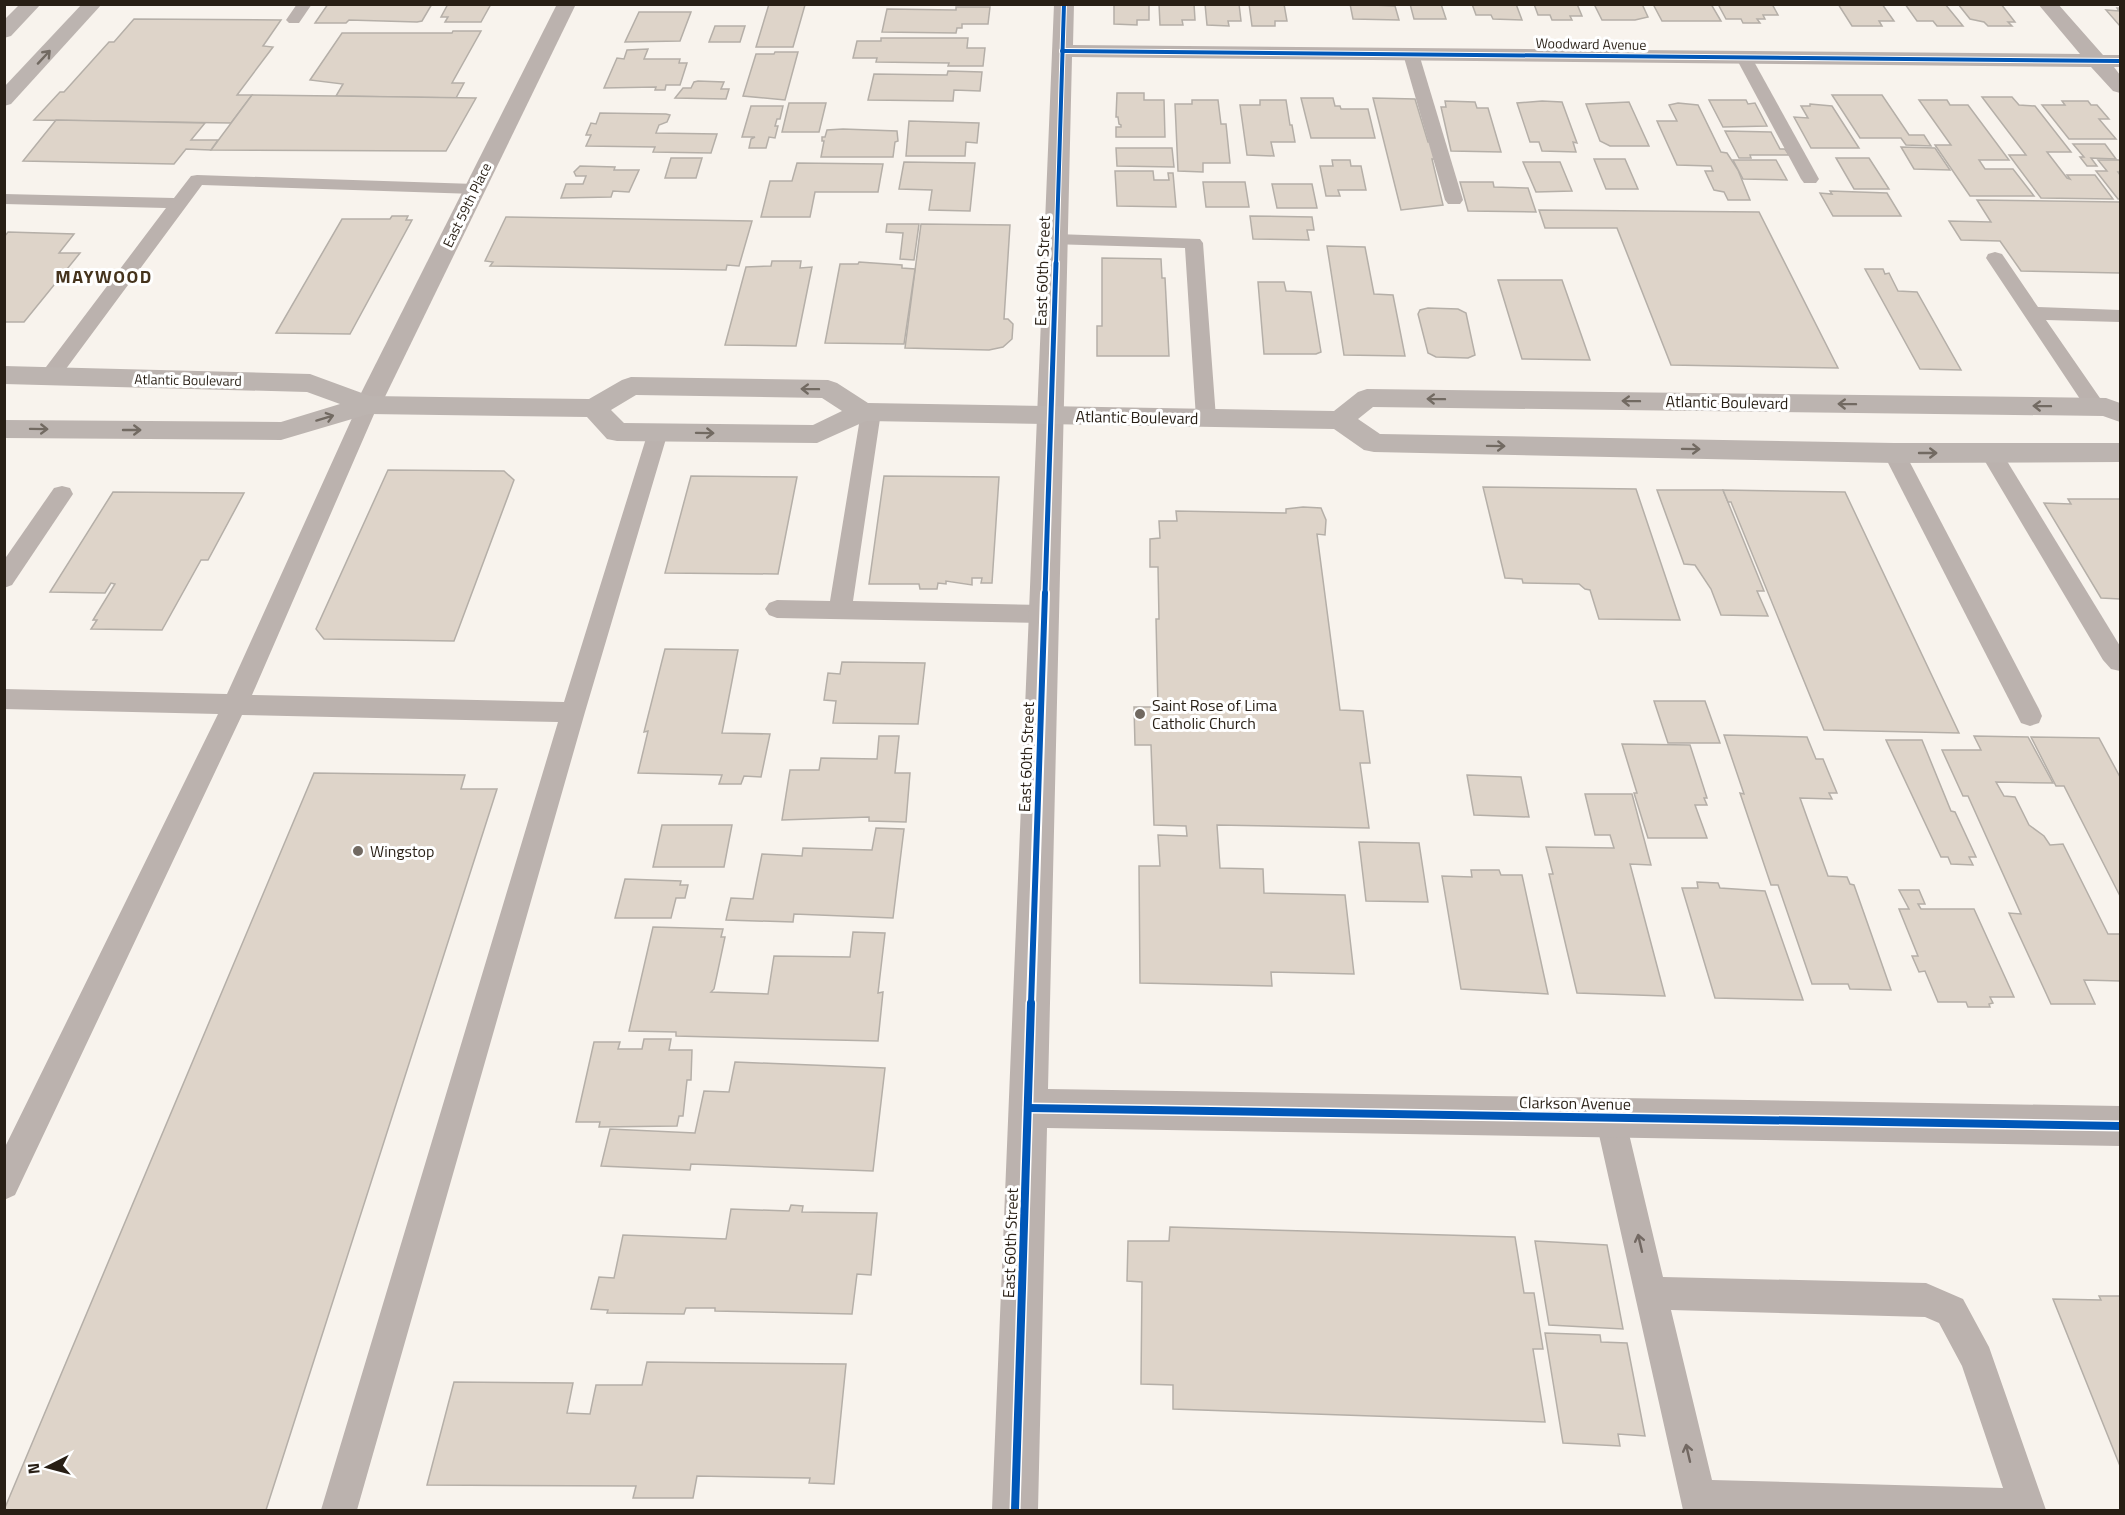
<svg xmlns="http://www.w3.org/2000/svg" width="2125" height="1515" font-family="'Titillium Web',sans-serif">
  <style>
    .building { fill: #ded4c9; stroke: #b5afa8; stroke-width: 1.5 }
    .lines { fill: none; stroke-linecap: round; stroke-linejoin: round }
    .lane { fill: #bbb2ae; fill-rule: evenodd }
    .street { fill: #bbb2ae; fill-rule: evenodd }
    .primary { fill: #bcb4b0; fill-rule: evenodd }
    .cycleway-far3-casing { stroke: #fff; stroke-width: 6 }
    .cycleway-far2-casing { stroke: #fff; stroke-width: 8 }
    .cycleway-far1-casing { stroke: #fff; stroke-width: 10 }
    .cycleway-casing { stroke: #fff; stroke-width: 11 }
    .cycleway-far3 { stroke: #0057b8; stroke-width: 4 }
    .cycleway-far2 { stroke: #0057b8; stroke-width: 5 }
    .cycleway-far1 { stroke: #0057b8; stroke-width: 6 }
    .cycleway { stroke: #0057b8; stroke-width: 8 }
    .oneway { stroke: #726a62 }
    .oneway2 { stroke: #726862 }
    .poi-dot { fill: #716961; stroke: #fff; stroke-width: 2 }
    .labels { text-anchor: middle; stroke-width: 6; stroke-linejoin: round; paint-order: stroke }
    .far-street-label { font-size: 14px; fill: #281f15; stroke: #fff }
    .street-label { font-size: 16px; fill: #281f15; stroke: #fff }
    .poi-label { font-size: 16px; fill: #281f15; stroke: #fff; text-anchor: start }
    .far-district-label { font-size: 18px; font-weight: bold; letter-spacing: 1.5px; fill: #45331c; stroke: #fff }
  </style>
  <rect width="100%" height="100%" fill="#f8f3ed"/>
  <g class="building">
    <path d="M328,4H432L422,21L417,22L349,20L346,23H315Z"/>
    <path d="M448,4H491L481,22H445L448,17H441Z"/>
    <path d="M769,4L805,5L793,47H756Z"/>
    <path d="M1114,4H1149V20H1137V25L1114,24Z"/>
    <path d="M1159,4H1194L1195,20H1182L1183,25H1160Z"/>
    <path d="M1205,4H1239L1241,21H1228L1229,26L1207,25Z"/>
    <path d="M1249,4H1284L1287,21H1275V26H1252Z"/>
    <path d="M1350,4L1395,6L1399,20L1353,19Z"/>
    <path d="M1410,4H1441L1446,19H1414Z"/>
    <path d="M1472,4H1516L1522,20L1493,19L1491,15H1476Z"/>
    <path d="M1534,4H1577L1582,16H1570L1572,20H1552L1550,15H1538Z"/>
    <path d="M1594,4H1642L1648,17L1635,20H1602Z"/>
    <path d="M1653,4H1711L1721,21H1662Z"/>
    <path d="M1718,4H1772L1778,15H1763L1765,19H1757L1760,23H1743L1741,19H1726Z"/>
    <path d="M1838,4H1882L1894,21H1879L1882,26H1852Z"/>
    <path d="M1905,4H1945L1963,26H1937L1933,21H1917Z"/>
    <path d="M1958,4H2001L2015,22H2008L2012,26H1988L1984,22L1970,19Z"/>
    <path d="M956,7H990L988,24H962V28H957L956,33L882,32L887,9L956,10Z"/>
    <path d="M2117,8H2120V26L2106,10L2119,11Z"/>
    <path d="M639,12H691L680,41L625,42Z"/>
    <path d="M134,19L281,20L263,46L273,47L237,95H252L231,123L34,120L60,92H64L109,42H114Z"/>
    <path d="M715,26H745L740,42H709Z"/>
    <path d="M453,31H481L452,83H464L456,98L336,96L343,84L310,80L342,33H452Z"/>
    <path d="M881,38H968L967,48H985L983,66H948L949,63L876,62L877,58H853L857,41H881Z"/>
    <path d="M648,49L644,59H680L679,63H687L680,85H666L665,90H655L656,87L604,88L617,58L624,59L627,50Z"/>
    <path d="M775,52H798L785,100L743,96L756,54H774Z"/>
    <path d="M948,71L982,72L980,91L954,90L953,101L868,100L874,74L947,75Z"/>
    <path d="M698,81L724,82L721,89H729L726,99L675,98L683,88H691L694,82Z"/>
    <path d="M1117,93H1144V100H1164L1165,137H1116V127H1121V125L1119,124L1118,117H1116Z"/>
    <path d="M252,95L336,96L476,98L446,151L211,150Z"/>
    <path d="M1832,95H1882L1909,135H1924L1931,146L1906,145L1901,138H1860Z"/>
    <path d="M1982,97H2012L2019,105L2035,106L2071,152H2047L2067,178L2070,179L2067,175H2095L2113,199L2041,198L2009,155H2026Z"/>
    <path d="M1301,98H1333L1335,106H1340L1341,109H1368L1375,138H1311Z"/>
    <path d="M1373,98L1415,99L1428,142H1432L1437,159H1432L1443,205L1401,210Z"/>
    <path d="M1192,100H1218L1221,124H1226L1230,163H1203V172L1178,171L1175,104H1192Z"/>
    <path d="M1260,100H1286L1290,125H1292L1295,142H1271L1274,156L1247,155L1240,105H1260Z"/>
    <path d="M1709,100H1746L1748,104L1755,103L1767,126L1723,127Z"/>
    <path d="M1919,100H1947L1950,105H1968L2009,160H1979L1985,169H2013L2034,196H1970L1935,145H1951Z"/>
    <path d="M1445,101L1475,102L1477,108H1488L1501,152L1451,151L1441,107H1446Z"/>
    <path d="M1542,101L1562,102L1577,143L1573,142L1576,152L1542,151L1539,142H1530L1517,103Z"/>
    <path d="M2062,101H2088L2091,105H2097L2109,119H2099L2116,139H2069L2042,105H2065Z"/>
    <path d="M1629,102L1649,146H1610L1600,141L1586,104Z"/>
    <path d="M789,103H826L819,132H782Z"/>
    <path d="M1678,103L1698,105L1721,152L1727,153L1738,170L1750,200H1728L1724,192L1714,190L1705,171H1713L1711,166L1677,165L1657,121H1677L1669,105Z"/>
    <path d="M1810,104L1832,106L1859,148H1811L1794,117L1808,118L1801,106H1810Z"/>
    <path d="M751,106H783L780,119H777L775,126H778L775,138L769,137L766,148H749L751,139L755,137H742Z"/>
    <path d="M600,113L666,114L670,115L667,122L659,125L656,133L717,134L711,153L653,152L655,147L586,146L591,135H586L591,123L596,124Z"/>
    <path d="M56,120L205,123L191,140H218L211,150L186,149L174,164L23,161Z"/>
    <path d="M909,121L979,123L977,143L966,142L965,156H906Z"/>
    <path d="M843,129L897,131L898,141L895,142L893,157H821L824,141H822V137H825L827,130Z"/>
    <path d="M1725,131L1771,132L1780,149H1785L1789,155H1750L1751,158H1739Z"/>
    <path d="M2073,144H2105L2116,159L2091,158L2097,166H2087L2080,157H2084Z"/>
    <path d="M1901,147L1935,148L1950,170L1914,169Z"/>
    <path d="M1116,148H1172L1174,167L1117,166Z"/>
    <path d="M671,158H702L696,178H665Z"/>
    <path d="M1836,158H1869L1889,189H1854Z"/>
    <path d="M1594,159H1625L1638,189H1606Z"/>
    <path d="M1332,160H1350L1351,166H1361L1366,190H1338L1340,196H1326L1320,166H1333Z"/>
    <path d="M1733,160H1776L1787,180L1743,179Z"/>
    <path d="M2098,160H2120V172H2118L2120,175V199H2118L2096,171H2107Z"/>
    <path d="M904,162L975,163L970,211L929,210L932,190L899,189Z"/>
    <path d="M1523,162H1560L1572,191L1536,192Z"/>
    <path d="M797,163L883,164L878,192H815L810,217H761L770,181H792Z"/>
    <path d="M580,166L615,167L614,170H639L629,192L613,191L611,197L561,198L566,184H583L586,176H576L574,172Z"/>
    <path d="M1115,171H1153L1154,180H1169L1168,173H1173L1176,207L1117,206Z"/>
    <path d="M1203,182H1245L1249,207H1206Z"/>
    <path d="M1460,182H1493L1494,187L1528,188L1536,212L1468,211Z"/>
    <path d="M1272,184H1312L1317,208H1277Z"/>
    <path d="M1830,191L1887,193L1901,216H1833L1820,193L1832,194Z"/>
    <path d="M1977,200L2120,202V273L2021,271L2000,241L1961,240L1949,221L1991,222Z"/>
    <path d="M1539,210L1759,212L1838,368L1671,365L1617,228H1545Z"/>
    <path d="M392,216H408L406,220H412L350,334L276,333L342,219H390Z"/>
    <path d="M1250,216L1312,217L1314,230H1307L1309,240L1253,239Z"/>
    <path d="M506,217L752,221L739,266L727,265L726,270L490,266L493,262L485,261Z"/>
    <path d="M887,224H919L914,260L900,259L903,233L886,232Z"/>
    <path d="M921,224L1010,225L1004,319H1008L1013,324L1012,339L1003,347L989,350L905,348Z"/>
    <path d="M8,232L74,234L59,253H80L24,322H4V237Z"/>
    <path d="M1327,246L1365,247L1374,294L1393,295L1405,356L1344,355Z"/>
    <path d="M1102,258L1161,259L1162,278H1165L1169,356H1097V326H1102Z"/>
    <path d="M772,261H801L800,268L812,267L796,346L725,345L746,267L771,266Z"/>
    <path d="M859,262L902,265V268L915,269L904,344L825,343L840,264H858Z"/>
    <path d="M1865,269H1883L1885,274L1889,273L1898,291L1917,292L1961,370L1920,369Z"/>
    <path d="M1498,280H1562L1590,360L1522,359Z"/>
    <path d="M1258,282H1284L1286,291L1311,292L1321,352L1316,354H1264Z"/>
    <path d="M1428,308L1458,309L1466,313L1475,355L1468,358L1436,357L1428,353L1418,314L1420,310Z"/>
    <path d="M388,470L504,471L514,480L454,641L324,639L316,629Z"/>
    <path d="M691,476L797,477L778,574L665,573Z"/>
    <path d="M884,476L999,477L992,583H981L982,578H972V585L946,581V584L938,583L937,589H920L919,584H869Z"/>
    <path d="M1483,487L1636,489L1680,620L1599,619L1590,590L1585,589L1579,584L1523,583L1522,579L1505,578Z"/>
    <path d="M1657,490H1723L1764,591H1757L1768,616L1721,615L1711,589L1695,565L1684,564Z"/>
    <path d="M1723,490L1845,492L1959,733L1824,730L1731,502H1728Z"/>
    <path d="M113,492L244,493L208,560H201L162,630L91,629L97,620H93L115,584L111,583L105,593L50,592Z"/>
    <path d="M2068,499H2120V599L2101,598L2044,503L2071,504Z"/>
    <path d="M1303,507L1321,508L1326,520L1325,535L1317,534L1340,710L1363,711L1370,763H1360L1369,828L1217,825L1220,868L1263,869L1264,893L1345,895L1354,974L1271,972L1272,986L1140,983L1139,866H1160L1158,835L1187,836L1186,826L1154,825L1151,745H1135L1134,707H1158L1156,619H1159L1158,567H1150V539L1160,538L1159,521H1177L1176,511L1286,513V509Z"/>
    <path d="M665,649L738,650L722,733L770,734L761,777L744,776L741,784H719L722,775L638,773L648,731L644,732Z"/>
    <path d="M842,662L925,663L918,724L833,723L836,701L824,700L828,673L840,674Z"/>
    <path d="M1654,701H1705L1720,743H1668Z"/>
    <path d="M1724,735L1807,737L1816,759H1823L1837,793H1829L1832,799L1800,798L1828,876L1847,877L1850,884L1854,885L1891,990L1850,989L1848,984H1812L1778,885H1771L1740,793L1744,794Z"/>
    <path d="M879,736H899L895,773H910L906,822L869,821V817L782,820L790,770H819L821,758L877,759Z"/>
    <path d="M1974,736L2028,737L2053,783L1996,782L2004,796L2015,797L2029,825L2044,836L2050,845L2063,844L2108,934H2120V981L2084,980L2095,1004H2051L2009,913L2021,914L1968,796H1963L1942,750H1981Z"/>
    <path d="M2031,737L2099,738L2120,777V896L2064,786H2056Z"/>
    <path d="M1886,740H1922L1951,811L1955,812L1976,857H1969L1973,865L1951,864L1948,857H1941Z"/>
    <path d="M1622,744L1690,745L1707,798H1704L1707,805H1695L1707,838H1648L1634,793H1637Z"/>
    <path d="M314,773L465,775L461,789H497L266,1510H4Z"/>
    <path d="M1467,775L1521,777L1529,817L1474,815Z"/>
    <path d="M1585,794H1632L1651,865L1630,864L1665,996L1577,993L1549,874H1553L1546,847L1614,848L1610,835H1595Z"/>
    <path d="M662,825H732L724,867H653Z"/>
    <path d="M876,828L904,829L893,918L794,914L793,922L726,920L731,898L753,899L762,854L802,856L803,848L872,850Z"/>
    <path d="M1359,842L1419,843L1428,902L1366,901Z"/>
    <path d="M1471,870H1499L1501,875H1522L1548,994L1461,989L1442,876L1472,877Z"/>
    <path d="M625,879L681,881L680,885H688L685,898H676L671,918H615Z"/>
    <path d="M1697,882L1718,883L1720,888L1765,891L1803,1000L1715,998L1682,888H1698Z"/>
    <path d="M1899,890H1919L1925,904H1918L1921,909H1974L2014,997H1990L1993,1003L1989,1004L1990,1007H1968L1966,1002H1938L1925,971L1919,972L1912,956H1918L1899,909H1909Z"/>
    <path d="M653,927L723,929L721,937H725L714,989L711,992L768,994L774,956L850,957L853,932L885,933L878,993L883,992L878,1041L676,1036V1032L629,1031Z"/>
    <path d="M644,1039H671L669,1050H692L691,1080H687L683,1116H679L677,1126L599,1127L600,1122H576L594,1042H620L618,1049H642Z"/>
    <path d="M735,1062L885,1068L873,1171L691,1164L690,1170L601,1166L610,1129L695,1133L704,1091L729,1092Z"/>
    <path d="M791,1205L803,1206L802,1212L877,1213L871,1275L857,1274L852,1314L715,1311V1308H686L684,1314L607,1313L608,1310L591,1309L599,1277L614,1278L623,1235L726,1239L731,1209L789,1211Z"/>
    <path d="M1170,1227L1515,1237L1524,1293H1534L1543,1349H1533L1545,1422L1173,1409V1385L1141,1384L1142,1282L1127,1281L1128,1241H1169Z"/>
    <path d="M1535,1241L1607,1245L1623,1329L1549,1325Z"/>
    <path d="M2099,1296H2120V1466L2053,1299L2101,1300Z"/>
    <path d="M1545,1333L1600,1335L1601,1342L1627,1343L1645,1436L1618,1434L1620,1446L1563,1443Z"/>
    <path d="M647,1362L846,1364L834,1484L809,1483L810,1478L697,1476L693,1498H633L636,1486L427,1485L454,1382L573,1383L567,1413L590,1414L596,1385H642Z"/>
  </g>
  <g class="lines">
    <g class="lane">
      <path d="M297,4H312L299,23H289L286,20Z"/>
      <path d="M1411,49L1419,54L1463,200L1460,204H1448L1445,200L1403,54Z"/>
      <path d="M1744,53L1752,58L1819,179L1816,183H1804L1801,179L1736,58Z"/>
      <path d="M197,175L475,184L481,185L484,189L481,193L475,194L202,185L57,381L50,383L43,381L40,376L43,371L166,208L4,204V194L174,198L191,176Z"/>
      <path d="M1056,234L1200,239L1203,243L1216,418L1213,423L1206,425L1199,423L1196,418L1185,248L1050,244L1047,240L1050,236Z"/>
      <path d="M1995,252L2002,254L2038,307L2120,310V322L2046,320L2102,401L2105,406L2102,411L2095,413L2088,411L1986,258L1988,254Z"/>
      <path d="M368,398L375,400L378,405L252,695L564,702L648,432L651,427L658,425L665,427L668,432L585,712L357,1510H321L558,722L242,715L15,1195L4,1200V1149L218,714L4,709V689L227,694L358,405L361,400Z"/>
      <path d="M871,405L878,407L881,412L853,601L1044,605L1052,608L1056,614L1052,620L1044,623L777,618L769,615L765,609L769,603L777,600L830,601L861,412L864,407Z"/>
      <path d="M1894,446L1902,448L1905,453L2039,709L2042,716L2039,723L2030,726L2021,723L1883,453L1886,448Z"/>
      <path d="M1991,446L1999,448L2120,646V671L2111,669L2103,660L1980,453L1983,448Z"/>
      <path d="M62,486L70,488L73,494L12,585L4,588V560L54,488Z"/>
      <path d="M1610,1102L1621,1106L1625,1117L1663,1277L1926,1283L1963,1299L1989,1347L2046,1510H1683L1595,1117L1599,1106ZM1671,1310L1925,1317L1939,1323L1962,1366L2003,1488L1712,1480Z"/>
    </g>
    <g class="street">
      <path d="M557,4H576L381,405L377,411L368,414L359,411L355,405Z"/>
      <path d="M1054,4H1074L1073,45L2080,54L2038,4H2058L2103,55H2120V67H2114L2120,75V93L2113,91L2091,67L1072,57L1048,1089L2120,1106V1146L1047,1128L1038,1510H992Z"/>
    </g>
    <g class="primary">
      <path d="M20,4H41L11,36L4,38V20Z"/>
      <path d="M82,4H102L11,104L4,106V87Z"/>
      <path d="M4,366L310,374L370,396L589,399L622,380L631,377L828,380L837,383L868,403L1334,411L1358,392L1367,389L2106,398L2120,403V422L2103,416L1373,407L1358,419L1380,434L1894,443H2120V462L1894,463L1374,452L1364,450L1334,429L866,421L817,443L617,441L607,439L587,417L369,414L281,440L4,438V420L281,422L340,404L307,392L4,384ZM636,395L822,398L842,411L813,425L624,423L611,410Z"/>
    </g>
    <defs>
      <g id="cycleway-far3">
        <path d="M1062,51L2120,61"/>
        <path d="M1056,265L1064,4"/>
      </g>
      <path id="cycleway-far2" d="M1045,594L1056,263"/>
      <path id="cycleway-far1" d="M1031,1004L1045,593"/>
      <g id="cycleway">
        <path d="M1028,1108L2120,1126"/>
        <path d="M1015,1510L1031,1003"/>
      </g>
    </defs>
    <use href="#cycleway-far3" class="cycleway-far3-casing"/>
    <use href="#cycleway-far2" class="cycleway-far2-casing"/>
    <use href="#cycleway-far1" class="cycleway-far1-casing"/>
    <use href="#cycleway" class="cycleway-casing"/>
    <use href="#cycleway-far3" class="cycleway-far3"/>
    <use href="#cycleway-far2" class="cycleway-far2"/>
    <use href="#cycleway-far1" class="cycleway-far1"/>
    <use href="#cycleway" class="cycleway"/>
  </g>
  <defs><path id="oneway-shaft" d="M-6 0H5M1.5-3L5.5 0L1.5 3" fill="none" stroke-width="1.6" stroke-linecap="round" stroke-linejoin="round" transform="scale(1.5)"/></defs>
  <g class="oneway">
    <use href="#oneway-shaft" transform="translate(44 57) rotate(-47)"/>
    <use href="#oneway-shaft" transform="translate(810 389) rotate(-179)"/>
    <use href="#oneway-shaft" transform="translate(1436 399) rotate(-179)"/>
    <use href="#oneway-shaft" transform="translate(1631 401) rotate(-179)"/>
    <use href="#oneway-shaft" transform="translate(1847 404) rotate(-179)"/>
    <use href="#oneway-shaft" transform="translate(2042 406) rotate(-179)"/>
    <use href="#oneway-shaft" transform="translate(325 418) rotate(-17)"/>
    <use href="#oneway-shaft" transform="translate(39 429) rotate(1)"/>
    <use href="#oneway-shaft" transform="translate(132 430)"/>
    <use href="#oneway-shaft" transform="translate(705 433) rotate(1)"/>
    <use href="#oneway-shaft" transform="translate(1496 446) rotate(1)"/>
    <use href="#oneway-shaft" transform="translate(1691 449) rotate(1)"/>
    <use href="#oneway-shaft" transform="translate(1928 453)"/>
  </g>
  <g class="oneway2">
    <use href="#oneway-shaft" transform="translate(1640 1243) rotate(-103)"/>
    <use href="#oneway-shaft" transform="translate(1688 1453) rotate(-103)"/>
  </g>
  <g class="poi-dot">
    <circle cx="1140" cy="714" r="6"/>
    <circle cx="358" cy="851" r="6"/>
  </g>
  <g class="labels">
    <g class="far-street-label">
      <text transform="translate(1591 44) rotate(1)" y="5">Woodward Avenue</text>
      <text transform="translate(467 205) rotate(-64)" y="5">East 59th Place</text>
      <text transform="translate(188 380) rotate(1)" y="5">Atlantic Boulevard</text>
    </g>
    <g class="street-label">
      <text transform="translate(1042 271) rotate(-88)" y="6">East 60th Street</text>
      <text transform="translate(1727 402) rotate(1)" y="6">Atlantic Boulevard</text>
      <text transform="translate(1137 417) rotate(1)" y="6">Atlantic Boulevard</text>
      <text transform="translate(1026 757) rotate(-88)" y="6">East 60th Street</text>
      <text transform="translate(1575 1103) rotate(1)" y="6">Clarkson Avenue</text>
      <text transform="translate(1010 1243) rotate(-88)" y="6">East 60th Street</text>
    </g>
    <g class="poi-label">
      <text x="1152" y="711">Saint Rose of Lima<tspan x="1152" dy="18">Catholic Church</tspan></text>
      <text x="370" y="857">Wingstop</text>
    </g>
    <g class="far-district-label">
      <text x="104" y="283">MAYWOOD</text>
    </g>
  </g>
  <rect width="2125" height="1515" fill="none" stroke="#281f15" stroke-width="12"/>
  <g transform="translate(48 1467) rotate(264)" stroke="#ffffff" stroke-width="4.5" paint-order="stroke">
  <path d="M0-4.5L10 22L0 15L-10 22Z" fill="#281f15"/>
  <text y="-9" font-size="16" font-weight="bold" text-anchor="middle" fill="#281f15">N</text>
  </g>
</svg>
